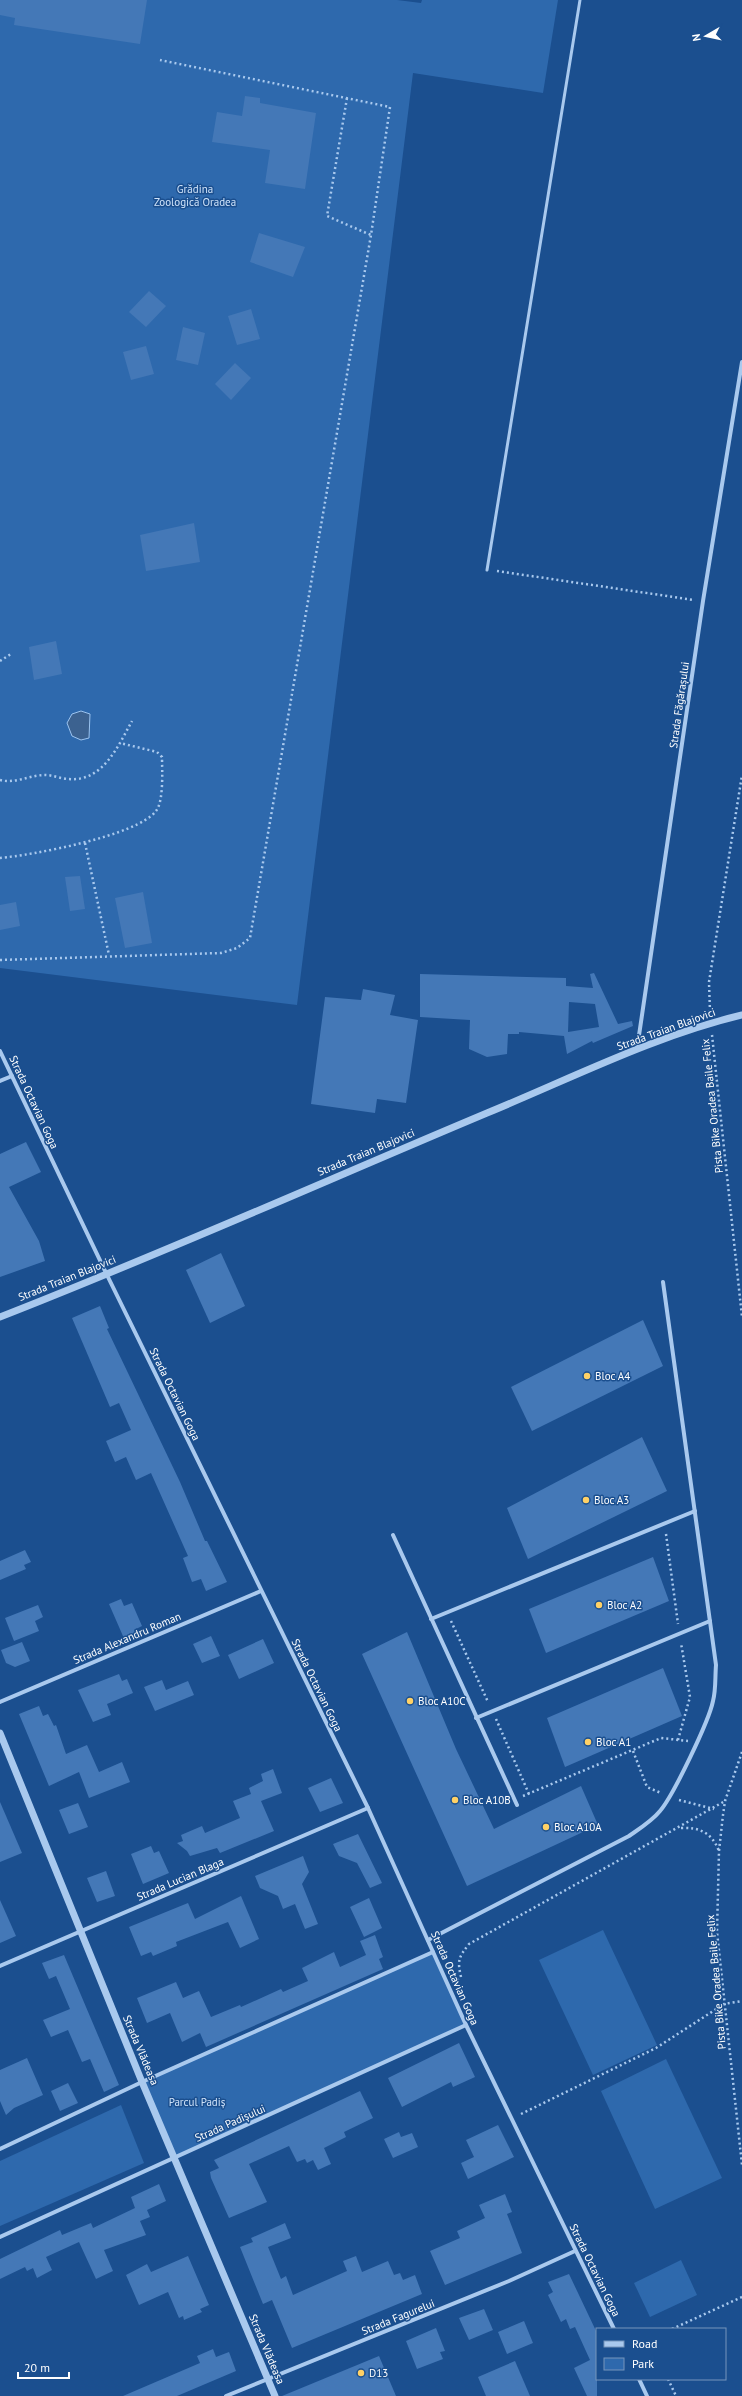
<svg xmlns="http://www.w3.org/2000/svg" width="742" height="2396" font-family="'PT Sans',sans-serif">
  <style>
    .green { fill: #2e69ad }
    .water { fill: #3c6290; stroke: #9cc4f0 }
    .building { fill: #4478b7; fill-rule: evenodd }
    .lines { fill: none; stroke-linecap: round; stroke-linejoin: round }
    .path { stroke: #a9c9ee; stroke-width: 2.5; stroke-dasharray: 2 3; stroke-linecap: butt }
    .service { stroke: #a9c9ee; stroke-width: 3 }
    .minor { stroke: #a9c9ee; stroke-width: 4 }
    .tertiary { stroke: #a9c9ee; stroke-width: 7 }
    .poi-dot { fill: #ffd166; stroke: #1b4f8f; stroke-width: 1.5 }
    .labels { text-anchor: middle; stroke-width: 3; stroke-linejoin: round; paint-order: stroke }
    .park-label { font-size: 11px; fill: #cfe3fa; stroke: #1b4f8f }
    .street-label { font-size: 11px; fill: #fff; stroke: #1b4f8f }
    .poi-label { font-size: 11px; fill: #fff; stroke: #1b4f8f; text-anchor: start }
  </style>
  <rect width="100%" height="100%" fill="#1b4f8f"/>
  <g class="green">
    <path d="M0,0H397L421,3L422,0H558L543,93L413,73L297,1005L0,968Z"/>
    <path d="M603,1930L657,2045L593,2075L539,1960Z"/>
    <path d="M433,1952L466,2025L174,2158L142,2082Z"/>
    <path d="M666,2059L722,2178L655,2209L601,2091Z"/>
    <path d="M121,2105L144,2163L0,2226V2161Z"/>
    <path d="M681,2260L697,2295L650,2317L634,2283Z"/>
  </g>
  <path class="water" d="M81,711L90,714L89,738L81,740L72,736L67,723L72,714Z"/>
  <g class="building">
    <path d="M0,0H147L140,44L14,25L15,18L0,15Z"/>
    <path d="M245,96L260,98V103L316,113L305,189L265,183L270,150L212,142L217,112L242,116Z"/>
    <path d="M259,233L305,247L293,277L250,262Z"/>
    <path d="M149,291L166,306L146,327L129,312Z"/>
    <path d="M251,309L260,339L237,345L228,316Z"/>
    <path d="M183,327L205,333L198,365L176,360Z"/>
    <path d="M146,346L154,374L131,380L123,352Z"/>
    <path d="M235,363L251,378L231,400L215,384Z"/>
    <path d="M194,523L200,562L146,571L140,535Z"/>
    <path d="M56,641L62,674L34,680L29,647Z"/>
    <path d="M80,876L85,909L70,911L65,877Z"/>
    <path d="M143,892L152,943L125,948L115,898Z"/>
    <path d="M16,902L20,926L0,930V905Z"/>
    <path d="M594,973L618,1024L632,1021L633,1026L593,1043L592,1041L567,1054L564,1036L519,1032V1034H508L507,1054L487,1057L469,1049L470,1020L420,1017V974L566,978V986L593,988L590,974ZM569,1002L595,1004L599,1027L568,1032Z"/>
    <path d="M363,989L395,995L390,1015L418,1020L406,1103L377,1099L375,1113L311,1104L325,997L361,1000Z"/>
    <path d="M26,1142L41,1172L9,1187L39,1241L45,1261L0,1277V1154Z"/>
    <path d="M221,1253L245,1306L210,1323L186,1270Z"/>
    <path d="M100,1306L109,1328L107,1329L180,1482L205,1541H207L227,1582L206,1591L201,1579L192,1582L183,1558L188,1556L151,1473L136,1480L126,1457L115,1462L106,1441L131,1430L119,1403L110,1407L72,1318Z"/>
    <path d="M643,1320L663,1366L532,1431L511,1387Z"/>
    <path d="M642,1437L667,1491L528,1559L507,1508Z"/>
    <path d="M25,1550L31,1562L24,1565L26,1569L0,1580V1561Z"/>
    <path d="M653,1557L669,1601L546,1653L529,1609Z"/>
    <path d="M121,1599L124,1606L132,1603L142,1626L134,1630L137,1638L126,1643L109,1604Z"/>
    <path d="M38,1605L43,1617L35,1621L39,1631L14,1641L5,1618Z"/>
    <path d="M407,1632L456,1749L494,1829L581,1786L598,1825L467,1886L362,1654Z"/>
    <path d="M211,1636L220,1656L202,1663L193,1644Z"/>
    <path d="M263,1639L274,1663L239,1679L228,1655Z"/>
    <path d="M22,1642L30,1661L15,1667L6,1663L1,1650Z"/>
    <path d="M663,1668L682,1716L565,1767L547,1718Z"/>
    <path d="M119,1674L122,1681L127,1679L133,1693L107,1704L111,1715L93,1722L78,1690Z"/>
    <path d="M162,1680L166,1690L188,1681L194,1695L155,1711L144,1687Z"/>
    <path d="M39,1706L43,1716L48,1714L54,1726L56,1725L66,1754L87,1745L99,1772L122,1762L130,1782L89,1798L79,1772L49,1786L19,1714Z"/>
    <path d="M273,1769L282,1793L261,1801L274,1831L220,1853L217,1848L190,1856L187,1851L177,1843L183,1841L181,1835L202,1826L205,1833L240,1818L233,1801L251,1794L249,1788L263,1781L261,1774Z"/>
    <path d="M331,1778L343,1803L320,1812L308,1788Z"/>
    <path d="M0,1802L22,1853L0,1862Z"/>
    <path d="M78,1803L88,1827L69,1834L59,1810Z"/>
    <path d="M358,1834L382,1883L370,1888L357,1863L339,1856L333,1844Z"/>
    <path d="M151,1846L154,1853L159,1851L169,1873L143,1884L131,1854Z"/>
    <path d="M303,1856L309,1872L302,1884L318,1924L305,1929L295,1904L283,1909L278,1896L260,1888L255,1876Z"/>
    <path d="M106,1871L115,1896L97,1902L87,1878Z"/>
    <path d="M241,1896L259,1939L240,1948L228,1922L176,1942L177,1946L153,1956L151,1952L141,1956L129,1927L188,1903L195,1919Z"/>
    <path d="M369,1898L382,1928L364,1937L350,1907Z"/>
    <path d="M0,1900L16,1936L0,1943Z"/>
    <path d="M375,1935L383,1957L379,1959L383,1969L206,2047L200,2033L182,2042L170,2013L147,2023L137,1998L176,1982L183,1998L199,1991L211,2017L240,2005L241,2007L281,1989L283,1992L308,1981L302,1968L334,1952L340,1967L366,1955L360,1941Z"/>
    <path d="M64,1955L119,2085L104,2092L90,2059L82,2062L68,2030L51,2037L43,2020L70,2009L56,1976L49,1979L42,1963Z"/>
    <path d="M459,2043L475,2077L453,2087L451,2082L402,2107L388,2078Z"/>
    <path d="M27,2058L43,2095L14,2108L6,2115L0,2101V2070Z"/>
    <path d="M68,2083L78,2103L60,2111L51,2091Z"/>
    <path d="M360,2091L373,2118L344,2132L346,2137L324,2148L331,2164L318,2170L313,2160L307,2163L305,2159L297,2162L289,2146L249,2164L267,2202L229,2218L211,2178L210,2172L219,2168L214,2160Z"/>
    <path d="M498,2125L514,2157L468,2179L461,2163L474,2157L466,2140Z"/>
    <path d="M399,2132L401,2137L412,2133L418,2147L393,2158L384,2139Z"/>
    <path d="M159,2184L166,2201L147,2210L150,2217L140,2221L146,2235L104,2250L113,2271L96,2279L79,2242L46,2257L52,2270L37,2278L33,2268L27,2271L25,2267L0,2279V2259L60,2230L62,2235L91,2223L93,2228L135,2208L131,2197Z"/>
    <path d="M505,2194L512,2212L507,2214L522,2253L445,2285L430,2251L460,2238L457,2231L485,2218L479,2205Z"/>
    <path d="M285,2223L291,2238L268,2247L281,2279L286,2276L293,2295L347,2271L343,2261L356,2256L362,2272L388,2261L394,2275L400,2273L403,2280L415,2275L422,2294L292,2348L272,2300L263,2304L240,2247L253,2242L251,2238Z"/>
    <path d="M188,2256L209,2305L200,2309L202,2312L184,2320L183,2316L179,2318L168,2292L139,2305L126,2275L147,2264L151,2272Z"/>
    <path d="M569,2274L597,2333V2396H587L574,2368L590,2360L575,2327L570,2329L566,2319L561,2322L548,2295L553,2292L548,2282Z"/>
    <path d="M484,2309L493,2330L469,2340L459,2318Z"/>
    <path d="M524,2321L533,2343L507,2354L498,2332Z"/>
    <path d="M436,2328L445,2351L440,2352L443,2359L417,2369L406,2341Z"/>
    <path d="M213,2349L216,2357L229,2352L236,2371L177,2396H123L200,2363L197,2356Z"/>
    <path d="M379,2356L396,2396H282Z"/>
    <path d="M515,2361L530,2396H486L478,2377Z"/>
  </g>
  <g class="lines">
    <g class="path">
      <path d="M347,98L327,216L371,235"/>
      <path d="M497,571L694,600"/>
      <path d="M0,661L11,654"/>
      <path d="M0,780C15,784 30,775 45,775C53,775 61,779 69,779C103,782 118,746 132,721"/>
      <path d="M85,843L109,955"/>
      <path d="M0,858C32,855 137,836 156,811C164,801 162,770 162,757L157,752L120,743"/>
      <path d="M0,960L221,953L237,948L250,938L371,235L390,107L160,60"/>
      <path d="M710,1012L709,982L742,775"/>
      <path d="M712,1035L742,1317"/>
      <path d="M666,1534L678,1624"/>
      <path d="M451,1621L488,1702"/>
      <path d="M496,1719L529,1794"/>
      <path d="M678,1740L690,1697L681,1643"/>
      <path d="M633,1751L647,1787L661,1793"/>
      <path d="M742,1752L725,1801L723,1815L719,1851L717,1932L742,2165"/>
      <path d="M523,1796L661,1738L688,1741"/>
      <path d="M679,1800L714,1809"/>
      <path d="M681,1828C700,1827 712,1833 719,1851"/>
      <path d="M457,1980L461,1977C457,1960 459,1957 469,1944L725,1801"/>
      <path d="M521,2114L656,2048L724,2004L742,2001"/>
      <path d="M672,2329L742,2297"/>
      <path d="M668,2379L676,2396"/>
    </g>
    <path class="service" d="M487,570L580,0"/>
    <g class="minor">
      <path d="M637,1049L703,601L742,362"/>
      <path d="M0,1051L107,1275L368,1808L466,2025L614,2329"/>
      <path d="M0,1081L12,1076"/>
      <path d="M393,1535L517,1805"/>
      <path d="M431,1619L695,1511"/>
      <path d="M0,1702L261,1591"/>
      <path d="M476,1718L710,1621"/>
      <path d="M428,1940L629,1836C639,1829 652,1821 660,1811C673,1796 709,1721 713,1701C716,1690 715,1677 716,1665L663,1282"/>
      <path d="M0,1966L368,1808"/>
      <path d="M0,2149L142,2082L433,1952"/>
      <path d="M0,2237L466,2025"/>
      <path d="M639,2379L647,2396"/>
      <path d="M226,2396L509,2281L575,2251"/>
    </g>
    <g class="tertiary">
      <path d="M0,1317C164,1253 325,1181 487,1113C570,1079 654,1036 742,1015"/>
      <path d="M0,1733L142,2082L275,2396"/>
    </g>
  </g>
  <g class="poi-dot">
    <circle cx="587" cy="1376" r="4"/>
    <circle cx="586" cy="1500" r="4"/>
    <circle cx="599" cy="1605" r="4"/>
    <circle cx="410" cy="1701" r="4"/>
    <circle cx="588" cy="1742" r="4"/>
    <circle cx="455" cy="1800" r="4"/>
    <circle cx="546" cy="1827" r="4"/>
    <circle cx="361" cy="2373" r="4"/>
  </g>
  <g class="labels">
    <g class="park-label">
      <text x="195" y="193">Grădina<tspan x="195" dy="13">Zoologică Oradea</tspan></text>
      <text x="197" y="2106">Parcul Padiș</text>
    </g>
    <g class="street-label">
      <text transform="translate(679 705) rotate(-82)" y="4">Strada Făgărașului</text>
      <text transform="translate(666 1029) rotate(-20)" y="4">Strada Traian Blajovici</text>
      <text transform="translate(34 1102) rotate(65)" y="4">Strada Octavian Goga</text>
      <text transform="translate(712 1106) rotate(-96)" y="4">Pista Bike Oradea Baile Felix</text>
      <text transform="translate(366 1152) rotate(-23)" y="4">Strada Traian Blajovici</text>
      <text transform="translate(67 1278) rotate(-22)" y="4">Strada Traian Blajovici</text>
      <text transform="translate(175 1394) rotate(64)" y="4">Strada Octavian Goga</text>
      <text transform="translate(127 1638) rotate(-23)" y="4">Strada Alexandru Roman</text>
      <text transform="translate(317 1685) rotate(64)" y="4">Strada Octavian Goga</text>
      <text transform="translate(180 1879) rotate(-23)" y="4">Strada Lucian Blaga</text>
      <text transform="translate(455 1978) rotate(66)" y="4">Strada Octavian Goga</text>
      <text transform="translate(716 1982) rotate(-95)" y="4">Pista Bike Oradea Baile Felix</text>
      <text transform="translate(141 2050) rotate(67)" y="4">Strada Vlădeasa</text>
      <text transform="translate(230 2123) rotate(-24)" y="4">Strada Padișului</text>
      <text transform="translate(595 2270) rotate(64)" y="4">Strada Octavian Goga</text>
      <text transform="translate(398 2317) rotate(-22)" y="4">Strada Fagurelui</text>
      <text transform="translate(267 2349) rotate(67)" y="4">Strada Vlădeasa</text>
    </g>
    <g class="poi-label">
      <text x="595" y="1380">Bloc A4</text>
      <text x="594" y="1504">Bloc A3</text>
      <text x="607" y="1609">Bloc A2</text>
      <text x="418" y="1705">Bloc A10C</text>
      <text x="596" y="1746">Bloc A1</text>
      <text x="463" y="1804">Bloc A10B</text>
      <text x="554" y="1831">Bloc A10A</text>
      <text x="369" y="2377">D13</text>
    </g>
  </g>
  <rect x="596" y="2328" width="130" height="52" fill="#1b4f8f" stroke="#7695bc"/>
  <rect x="604" y="2341" width="20" height="6" fill="#a9c9ee" stroke="#7695bc"/>
  <text x="632" y="2348" font-size="12" fill="#ffffff">Road</text>
  <rect x="604" y="2358" width="20" height="12" fill="#2e69ad" stroke="#7695bc"/>
  <text x="632" y="2368" font-size="12" fill="#ffffff">Park</text>
  <g transform="translate(706 36) rotate(261)" stroke="#1b4f8f" stroke-width="3" paint-order="stroke">
  <path d="M0-3L7 15L0 10L-7 15Z" fill="#ffffff"/>
  <text y="-6" font-size="11" font-weight="bold" text-anchor="middle" fill="#ffffff">N</text>
  </g>
  <path d="M18 2372v6h51v-6" fill="none" stroke="#ffffff" stroke-width="2"/>
  <text x="24" y="2372" font-size="12" fill="#ffffff" stroke="#1b4f8f" stroke-width="3" paint-order="stroke">20 m</text>
</svg>
